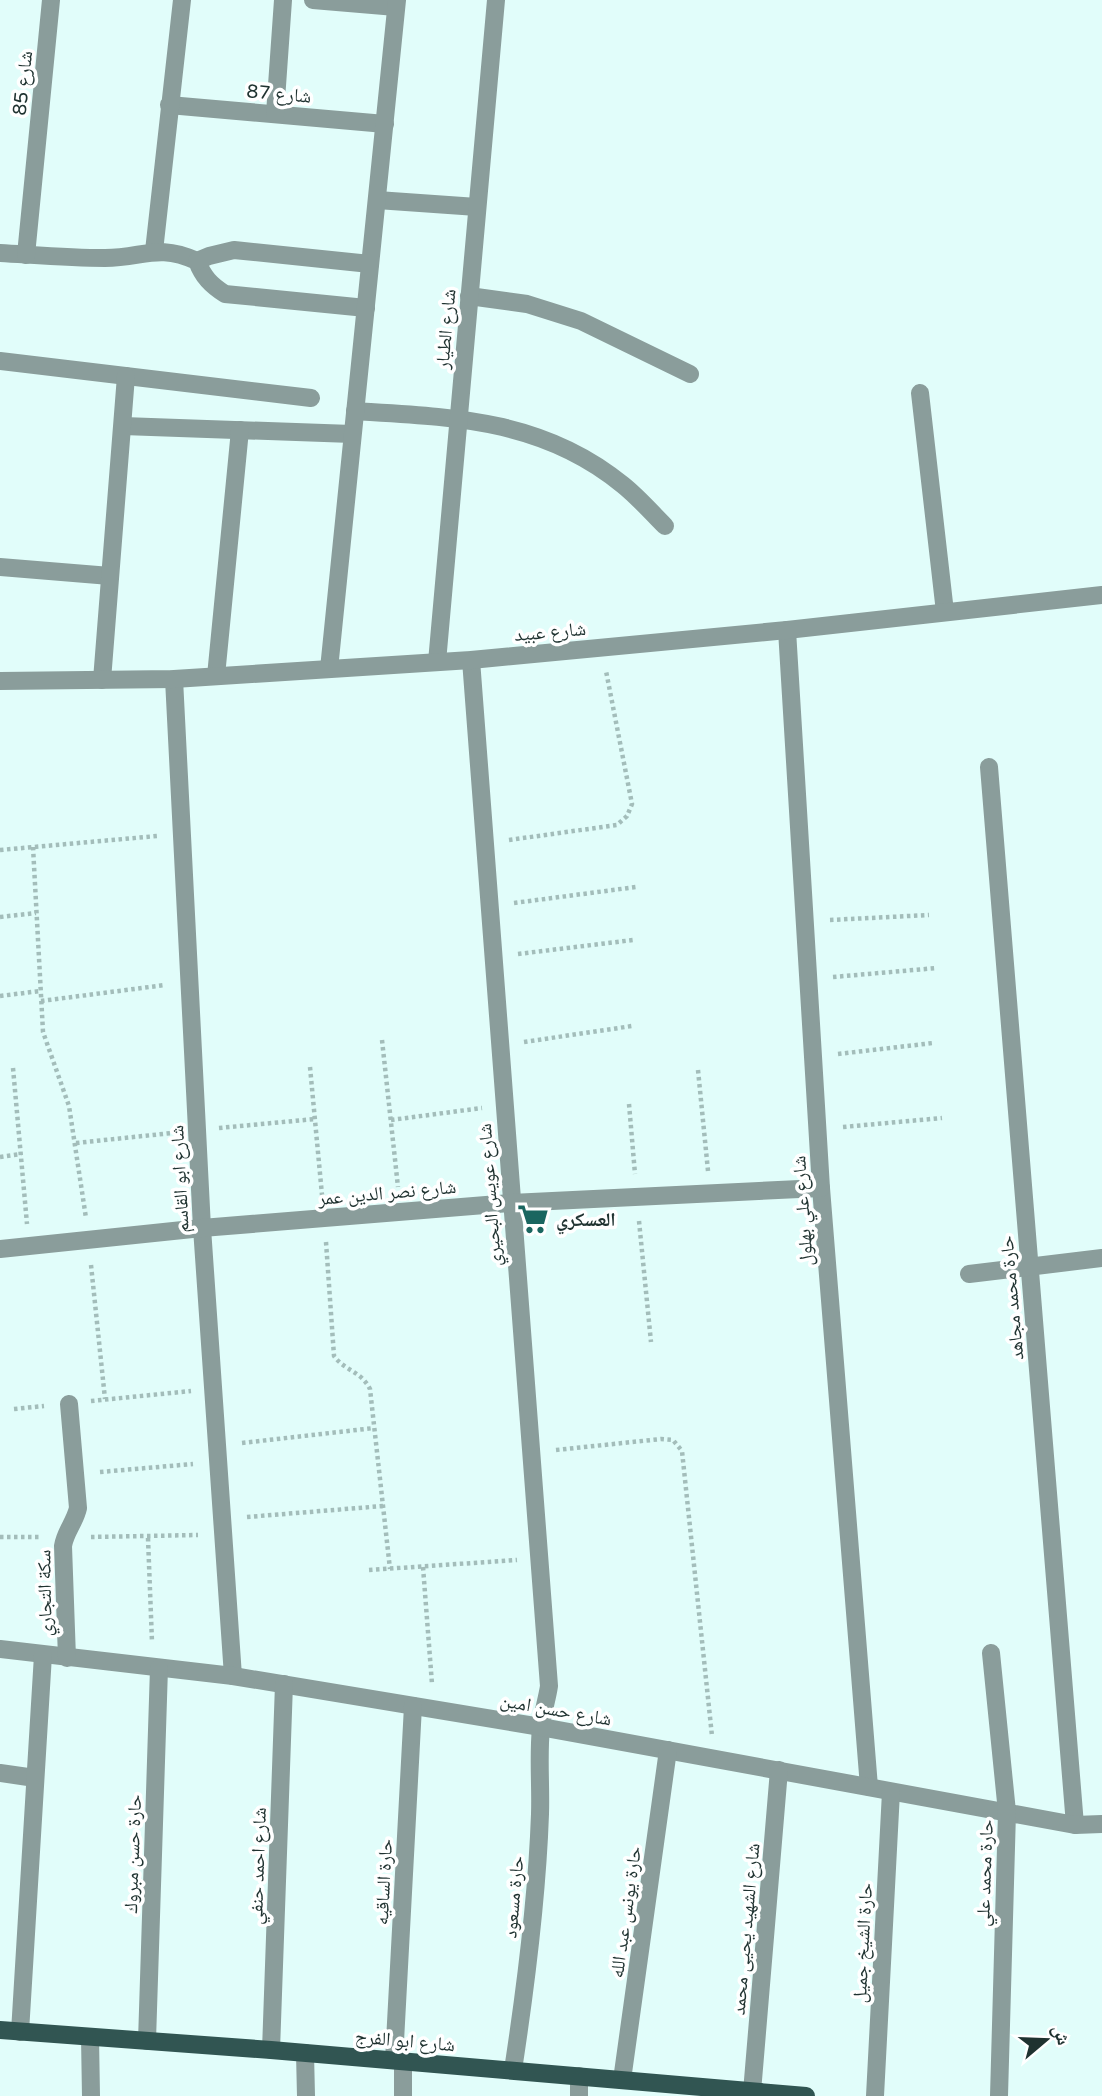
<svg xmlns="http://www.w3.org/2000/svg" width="1102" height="2096" font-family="'Varela Round','Noto Naskh Arabic',sans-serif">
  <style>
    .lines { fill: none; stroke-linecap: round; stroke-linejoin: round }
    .path { stroke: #a3bdba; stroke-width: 4.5; stroke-dasharray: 3.5 3.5; stroke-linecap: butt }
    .minor { stroke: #8a9d9b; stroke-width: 18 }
    .major { stroke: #315552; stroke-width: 18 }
    .labels { text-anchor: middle; stroke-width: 7; stroke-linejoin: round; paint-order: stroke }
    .street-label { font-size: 19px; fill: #1f3230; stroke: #fff }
    .poi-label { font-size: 19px; font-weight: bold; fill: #1f3230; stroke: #fff; text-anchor: start }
  </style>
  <rect width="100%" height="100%" fill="#e1fdfa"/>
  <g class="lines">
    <g class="path">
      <path d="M509,840L617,825L627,816L632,804L606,671"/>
      <path d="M33,847L43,1032L69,1106L86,1218"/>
      <path d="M0,850L157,836"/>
      <path d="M514,903L636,887"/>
      <path d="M0,917L36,913"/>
      <path d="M830,920L929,915"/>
      <path d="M518,954L633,940"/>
      <path d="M833,977L937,968"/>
      <path d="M0,996L40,991"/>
      <path d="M41,1001L165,985"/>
      <path d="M382,1040L398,1187"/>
      <path d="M524,1042L632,1026"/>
      <path d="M838,1054L933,1043"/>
      <path d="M310,1067L322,1195"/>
      <path d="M13,1068L27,1224"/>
      <path d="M698,1070L708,1171"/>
      <path d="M629,1104L635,1174"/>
      <path d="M391,1120L482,1108"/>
      <path d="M843,1127L942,1118"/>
      <path d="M219,1128L315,1119"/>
      <path d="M76,1143L172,1133"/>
      <path d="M0,1157L21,1154"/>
      <path d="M639,1221L651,1342"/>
      <path d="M326,1242L334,1356C345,1371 361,1371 370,1389L390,1569"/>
      <path d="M91,1265L105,1399"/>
      <path d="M91,1401L191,1391"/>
      <path d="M14,1409L44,1406"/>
      <path d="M242,1443L374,1428"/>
      <path d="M556,1450L661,1439L673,1440L682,1451L712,1736"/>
      <path d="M100,1472L193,1464"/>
      <path d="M247,1517L383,1506"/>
      <path d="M0,1537H40"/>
      <path d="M91,1537L198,1535"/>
      <path d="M148,1538L152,1642"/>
      <path d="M423,1567L432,1684"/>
      <path d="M369,1570L517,1560"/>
    </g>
    <g class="minor">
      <path d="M313,0L396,7"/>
      <path d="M169,105L385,124"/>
      <path d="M275,114L283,0"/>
      <path d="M377,200L477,207"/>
      <path d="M154,251L182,0"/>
      <path d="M0,253C35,255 70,258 105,258C144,258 157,243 197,261C203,277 211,285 225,294L366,308"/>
      <path d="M26,255L51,0"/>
      <path d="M197,261L209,256L234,250L370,264"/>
      <path d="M469,296L527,304L581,321L690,374"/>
      <path d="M0,361L311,398"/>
      <path d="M920,393L945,612"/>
      <path d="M355,411C452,417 543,419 623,485C638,497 651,512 665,526"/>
      <path d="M123,426L352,434"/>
      <path d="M0,567L110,576"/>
      <path d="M787,630L821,1188L869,1787"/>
      <path d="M471,660L549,1686C547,1700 542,1714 541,1728C538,1756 541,1786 540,1814C537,1900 526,1985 513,2070"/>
      <path d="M437,662L496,0"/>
      <path d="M329,669L397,0"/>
      <path d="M216,676L240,430"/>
      <path d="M174,679L202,1228L233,1676"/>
      <path d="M102,680L126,376"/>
      <path d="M0,681L174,679L471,660L787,630L1102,595"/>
      <path d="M989,767L1075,1825"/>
      <path d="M0,1249L202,1228L511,1203L821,1188"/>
      <path d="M969,1274L1102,1258"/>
      <path d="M0,1649L233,1676L541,1727L1075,1825L1102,1824"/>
      <path d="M991,1653L1007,1812L999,2096"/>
      <path d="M67,1658L63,1546C65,1532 75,1522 78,1508L69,1404"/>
      <path d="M0,1773L35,1778"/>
      <path d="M20,2032L43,1655"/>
      <path d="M90,2037L91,2096"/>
      <path d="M147,2041L159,1668"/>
      <path d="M271,2050L284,1684"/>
      <path d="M305,2053L306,2096"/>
      <path d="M394,2060L413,1706"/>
      <path d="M403,2061V2096"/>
      <path d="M579,2076V2096"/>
      <path d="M622,2080L668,1750"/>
      <path d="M752,2092L779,1770"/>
      <path d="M875,2096L891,1792"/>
    </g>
    <path class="major" d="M0,2030L271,2050L806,2096"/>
  </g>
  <defs>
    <symbol id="supermarket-bare" viewBox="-9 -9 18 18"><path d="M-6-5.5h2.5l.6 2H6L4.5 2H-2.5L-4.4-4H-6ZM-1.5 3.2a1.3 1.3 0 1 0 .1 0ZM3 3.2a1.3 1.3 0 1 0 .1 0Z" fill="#1a6660" stroke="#fff" stroke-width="2.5" paint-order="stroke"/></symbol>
  </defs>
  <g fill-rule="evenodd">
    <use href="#supermarket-bare" x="511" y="1197" width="44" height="44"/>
  </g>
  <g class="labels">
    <g class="street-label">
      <text transform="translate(22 83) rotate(-84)" y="7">شارع 85</text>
      <text transform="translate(279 93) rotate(5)" y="7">شارع 87</text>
      <text transform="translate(445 329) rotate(-85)" y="7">شارع الطيار</text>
      <text transform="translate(550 631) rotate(-5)" y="7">شارع عبيد</text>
      <text transform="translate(179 1179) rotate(-93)" y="7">شارع ابو القاسم</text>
      <text transform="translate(387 1192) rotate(-5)" y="7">شارع نصر الدين عمر</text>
      <text transform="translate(489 1195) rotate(-94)" y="7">شارع عويس البحيري</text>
      <text transform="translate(802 1211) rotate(-94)" y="7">شارع علي بهلول</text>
      <text transform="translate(1011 1298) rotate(-95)" y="7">حارة محمد مجاهد</text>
      <text transform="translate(44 1593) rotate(-91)" y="7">سكة التجاري</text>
      <text transform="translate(556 1709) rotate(10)" y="7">شارع حسن امين</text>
      <text transform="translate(132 1854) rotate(-88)" y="7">حارة حسن مبروك</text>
      <text transform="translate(257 1866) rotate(-88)" y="7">شارع احمد حنفي</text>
      <text transform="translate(984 1873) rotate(-88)" y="7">حارة محمد علي</text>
      <text transform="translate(383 1882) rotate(-87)" y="7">حارة الساقيه</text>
      <text transform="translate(513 1897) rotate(-85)" y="7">حارة مسعود</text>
      <text transform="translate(625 1912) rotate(-82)" y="7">حارة يونس عبد الله</text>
      <text transform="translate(745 1929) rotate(-85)" y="7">شارع الشهيد يحيى محمد</text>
      <text transform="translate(862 1943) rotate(-87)" y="7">حارة الشيخ جميل</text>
      <text transform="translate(405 2040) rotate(5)" y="7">شارع ابو الفرج</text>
    </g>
    <g class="poi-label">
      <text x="556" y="1226">العسكري</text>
    </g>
  </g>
  <g transform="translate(1046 2040) rotate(71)" stroke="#ffffff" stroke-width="5" paint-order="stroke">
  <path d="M0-5L12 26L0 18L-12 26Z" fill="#1f3230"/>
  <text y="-10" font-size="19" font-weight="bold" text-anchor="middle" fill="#1f3230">ش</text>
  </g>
</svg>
